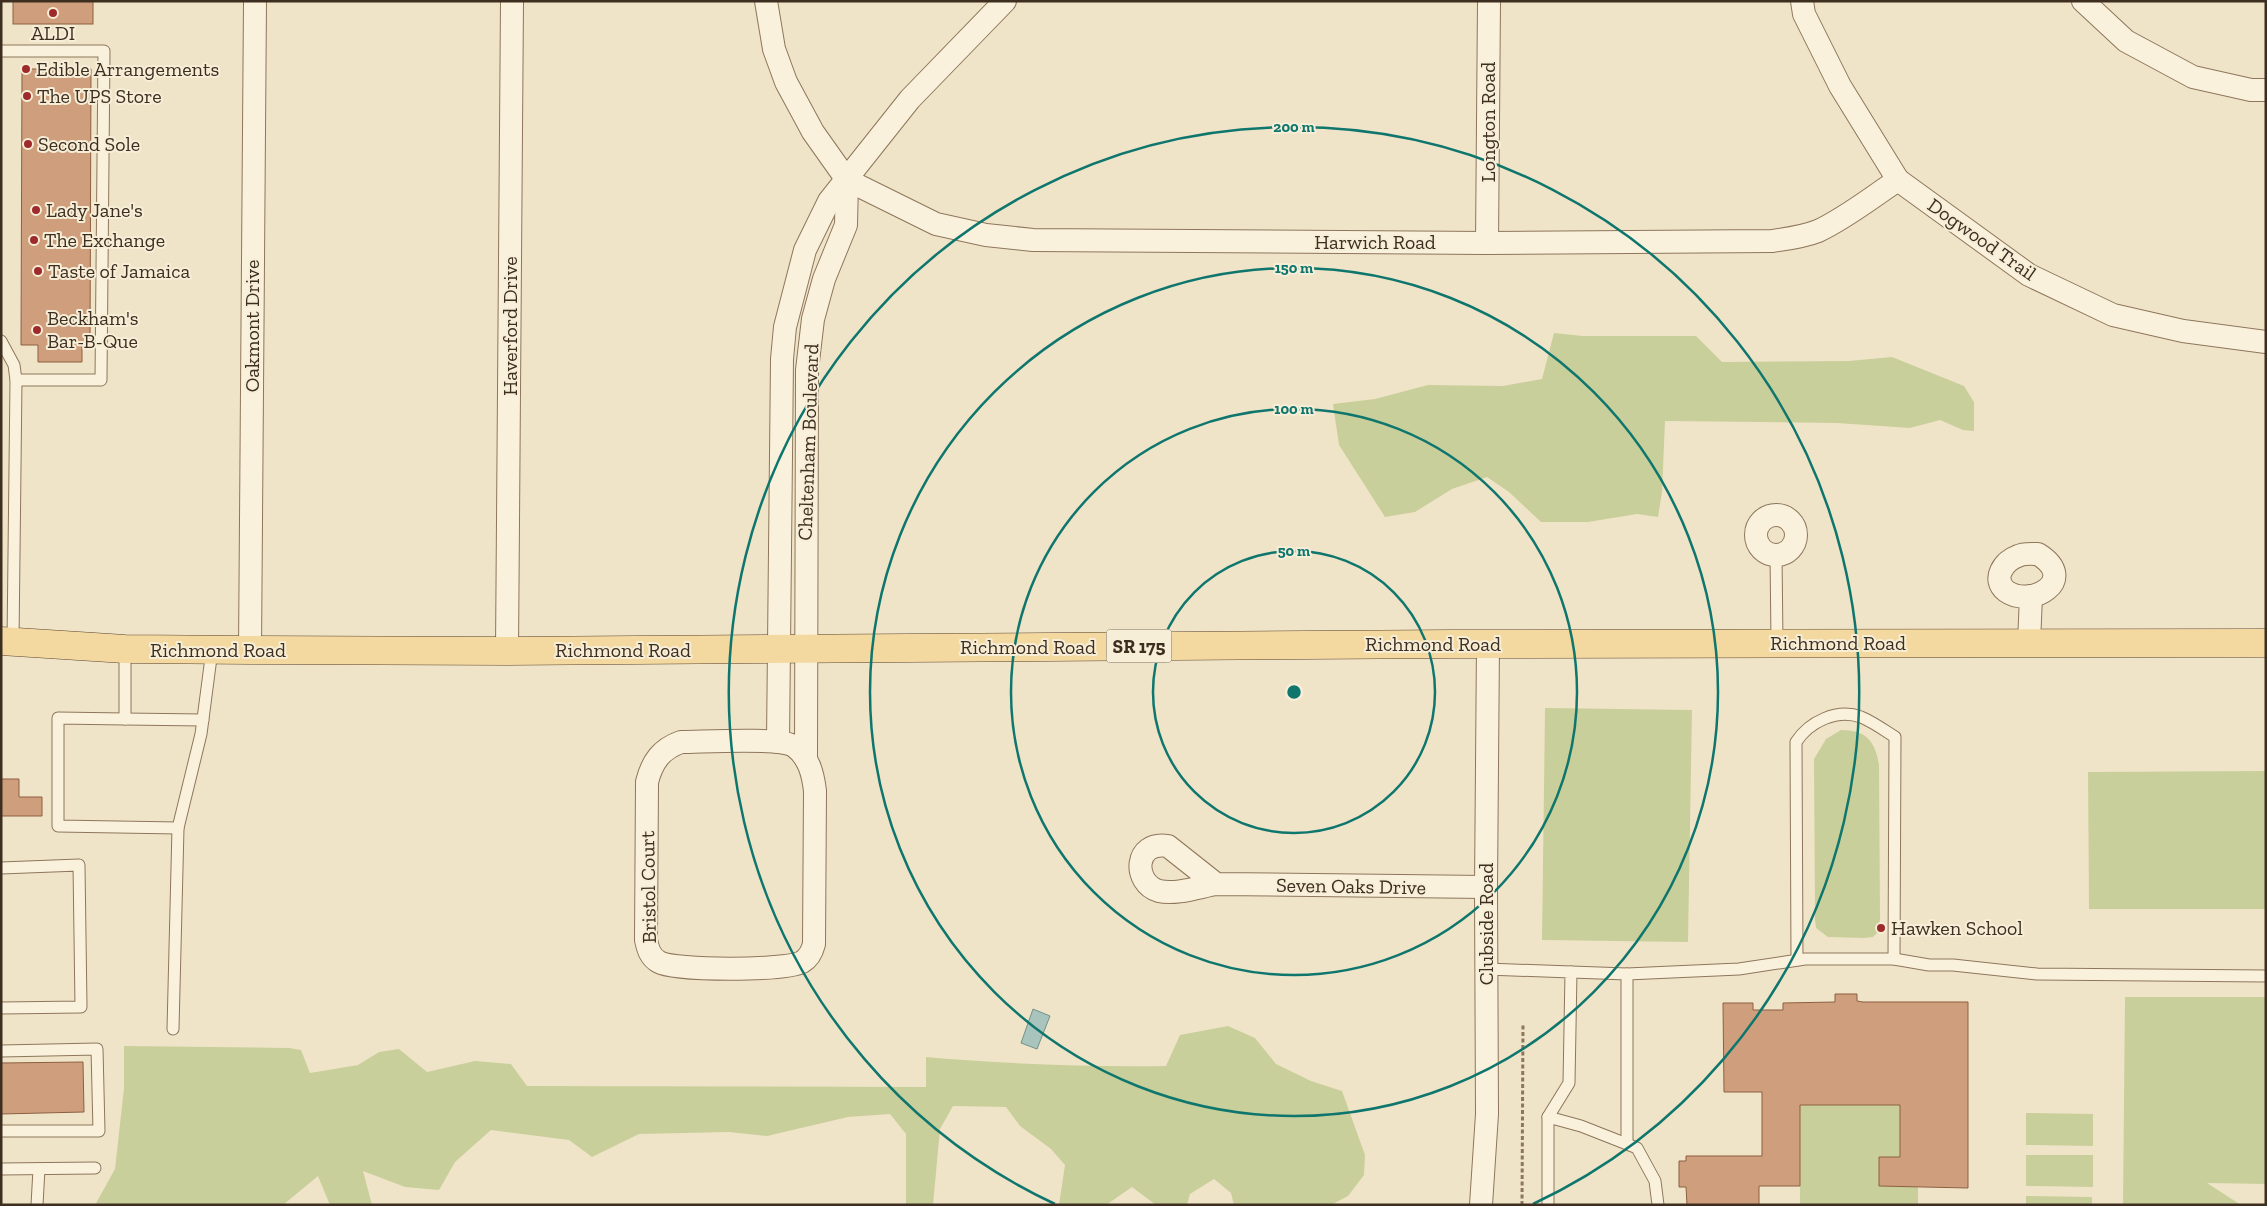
<svg xmlns="http://www.w3.org/2000/svg" width="2267" height="1206" font-family="'Zilla Slab',serif">
  <style>
    .green { fill: #c9cf9b }
    .water { fill: #a9c4bc; stroke: #6f938a }
    .building { fill: #cf9f7d; stroke: #8d5f41 }
    .lines { fill: none; stroke-linecap: round; stroke-linejoin: round }
    .lane-casing { stroke: #8d765c; stroke-width: 13 }
    .street-casing { stroke: #8d765c; stroke-width: 24 }
    .primary-casing { stroke: #5b4430; stroke-width: 29 }
    .path { stroke: #8d765c; stroke-width: 3; stroke-dasharray: 4 2.5; stroke-linecap: butt }
    .lane { stroke: #faf1dc; stroke-width: 11 }
    .street { stroke: #faf1dc; stroke-width: 22 }
    .primary { stroke: #f3d9a0; stroke-width: 28 }
    .ring { fill: none; stroke: #0f766e; stroke-width: 2.5 }
    .poi-dot { fill: #9e2a2b; stroke: #f7eed8; stroke-width: 2 }
    .labels { text-anchor: middle; stroke-width: 4; stroke-linejoin: round; paint-order: stroke }
    .shield { fill: #f7eed8; stroke: #756857; stroke-width: 1 }
    .shield-label { font-size: 19px; font-weight: bold; fill: #3d2e20 }
    .poi-label { font-size: 20px; fill: #3d2e20; stroke: #f7eed8; text-anchor: start }
    .street-label { font-size: 20px; fill: #3d2e20; stroke: #f7eed8 }
    .centre { fill: #0f766e; stroke: #f7eed8; stroke-width: 2.5 }
    .ring-label { font-size: 15px; text-anchor: middle; font-weight: bold; fill: #0f766e; stroke: #f7eed8; stroke-width: 4; stroke-linejoin: round; paint-order: stroke }
  </style>
  <rect width="100%" height="100%" fill="#f0e4c8"/>
  <g class="green">
    <path d="M1554,333L1583,336H1696L1722,362L1849,361L1892,357L1964,386L1974,402V431L1963,430L1940,420L1910,428L1837,423L1665,421L1662,492L1658,517L1637,514L1588,522H1541L1509,492L1487,477L1452,489L1415,512L1385,517L1339,445L1333,404L1375,399L1428,385L1503,386L1542,379Z"/>
    <path d="M1545,708L1692,710L1688,942L1542,940Z"/>
    <path d="M1841,730C1866,730 1875,741 1879,765L1880,917L1879,931L1873,937L1864,938L1828,937L1816,928L1815,920L1814,759L1826,739Z"/>
    <path d="M2266,771V909H2089L2088,772Z"/>
    <path d="M2125,997H2266V1184L2207,1183L2241,1205H2123Z"/>
    <path d="M1228,1026L1255,1038L1276,1064L1311,1081L1342,1091L1365,1155L1364,1175L1348,1196L1331,1205H1234L1231,1193L1214,1179L1190,1194L1187,1205H1156L1132,1187L1106,1205H1059L1065,1165L1051,1149L1020,1126L1006,1107L953,1106L940,1129L933,1205H906V1134L890,1114L848,1117L767,1136L729,1132L639,1134L592,1157L569,1140L491,1130L455,1162L439,1190L405,1187L363,1171L372,1205H330L318,1176L283,1205H95L115,1169L124,1088V1046L289,1048L301,1050L310,1073L358,1065L379,1052L399,1049L427,1072L475,1061L511,1064L527,1086L926,1087V1057C1006,1064 1086,1067 1166,1066L1180,1035Z"/>
    <path d="M1800,1105H1900V1157H1879V1186H1909L1918,1178V1205H1800Z"/>
    <path d="M2026,1113L2093,1114V1146L2026,1145Z"/>
    <path d="M2026,1155H2093V1187L2026,1186Z"/>
    <path d="M2026,1196L2092,1197V1205H2026Z"/>
  </g>
  <path class="water" d="M1033,1009L1050,1016L1037,1049L1021,1043Z"/>
  <g class="building">
    <rect x="13" y="1" width="80" height="23"/>
    <path d="M22,69H91L90,344H82V362H38V345H21Z"/>
    <path d="M1,779H19V797H42V816H1Z"/>
    <path d="M1835,994H1857V1001L1863,1002H1968V1188L1879,1186V1157H1900V1105H1800V1186H1759V1205H1687L1686,1187H1679V1161H1686V1156H1762V1092H1724L1723,1003H1753V1010H1783V1003L1835,1002Z"/>
    <path d="M83,1062L84,1112L1,1114V1063Z"/>
  </g>
  <g class="lines">
    <defs>
      <g id="lane">
        <path d="M1,51H104L101,380H16"/>
        <path d="M1,341L14,365L16,380L13,642"/>
        <path d="M1776,554L1777,643"/>
        <path d="M125,649V719L58,718V826L178,828L201,734L212,650"/>
        <path d="M125,719L203,720"/>
        <path d="M1,868L79,865L81,1007L1,1008"/>
        <path d="M1797,960L1796,742C1809,722 1837,708 1861,717C1873,722 1884,730 1895,737L1894,959"/>
        <path d="M1486,969L1571,972L1569,1083L1548,1117V1205"/>
        <path d="M1571,972L1627,974L1739,969L1805,959H1894L1929,965H1953L2037,974L2266,976"/>
        <path d="M173,1029L178,828"/>
        <path d="M1,1051L97,1049L99,1131H1"/>
        <path d="M1548,1117L1581,1126L1637,1148L1655,1181L1658,1205"/>
        <path d="M1627,1144V974"/>
        <path d="M1,1169L95,1168"/>
        <path d="M37,1205L39,1169"/>
      </g>
      <g id="street">
        <path d="M766,1L774,49L786,82L813,132L847,180L936,224L986,235L1033,240L1487,243L1772,241C1787,239 1803,237 1818,231C1846,218 1872,197 1898,180"/>
        <path d="M1802,1L1804,14L1840,86L1898,180L2029,275L2113,315L2183,331L2266,342"/>
        <path d="M2083,1L2126,41L2193,77L2251,90H2266"/>
        <path d="M1487,243L1489,1"/>
        <circle cx="1776" cy="535" r="20"/>
        <path d="M2038,554C2080,580 2031,609 2006,591C1991,579 2004,561 2018,556C2024,553 2032,554 2038,554Z"/>
        <path d="M2029,643L2031,596"/>
        <path d="M250,650L255,1"/>
        <path d="M507,651L512,1"/>
        <path d="M681,742C703,742 779,737 794,746C809,757 813,774 815,791L814,944C812,952 809,958 802,962C785,971 675,971 659,962C650,957 648,949 646,940L647,782C652,762 661,749 681,742Z"/>
        <path d="M778,742L782,359L785,327L805,250L829,201L910,99L1005,1"/>
        <path d="M806,759L807,370L813,319L824,279L846,225L847,180"/>
        <path d="M1216,884C1199,887 1176,895 1159,891C1132,883 1134,840 1168,846L1216,884L1486,887"/>
        <path d="M1481,1205L1487,1114L1486,887L1488,644"/>
      </g>
      <path id="primary" d="M1,641L125,649L250,650L507,651L1453,644L2266,643"/>
    </defs>
    <use href="#lane" class="lane-casing"/>
    <use href="#street" class="street-casing"/>
    <use href="#primary" class="primary-casing"/>
    <path class="path" d="M1522,1205L1523,1023"/>
    <use href="#lane" class="lane"/>
    <use href="#street" class="street"/>
    <use href="#primary" class="primary"/>
  </g>
  <g class="ring">
    <circle cx="1294" cy="692" r="141"/>
    <circle cx="1294" cy="692" r="283"/>
    <circle cx="1294" cy="692" r="424"/>
    <path d="M1055 1204A565 565 0 1 1 1533 1204"/>
  </g>
  <g class="poi-dot">
    <circle cx="53" cy="13" r="5"/>
    <circle cx="26" cy="69" r="5"/>
    <circle cx="27" cy="96" r="5"/>
    <circle cx="28" cy="144" r="5"/>
    <circle cx="36" cy="210" r="5"/>
    <circle cx="34" cy="240" r="5"/>
    <circle cx="38" cy="271" r="5"/>
    <circle cx="37" cy="330" r="5"/>
    <circle cx="1881" cy="928" r="5"/>
  </g>
  <g class="labels">
    <rect class="shield" x="1106.5" y="629.5" width="65" height="33" rx="4"/>
    <g class="shield-label">
      <text x="1139" y="653">SR 175</text>
    </g>
    <g class="poi-label">
      <text x="53" y="40" text-anchor="middle">ALDI</text>
      <text x="36" y="76">Edible Arrangements</text>
      <text x="37" y="103">The UPS Store</text>
      <text x="38" y="151">Second Sole</text>
      <text x="46" y="217">Lady Jane's</text>
      <text x="44" y="247">The Exchange</text>
      <text x="48" y="278">Taste of Jamaica</text>
      <text x="47" y="325">Beckham's<tspan x="47" dy="23">Bar-B-Que</tspan></text>
      <text x="1891" y="935">Hawken School</text>
    </g>
    <g class="street-label">
      <text transform="translate(1488 122) rotate(-90)" y="7">Longton Road</text>
      <text transform="translate(1982 239) rotate(35)" y="7">Dogwood Trail</text>
      <text x="1375" y="249">Harwich Road</text>
      <text transform="translate(252 326) rotate(-90)" y="7">Oakmont Drive</text>
      <text transform="translate(510 326) rotate(-90)" y="7">Haverford Drive</text>
      <text transform="translate(808 442) rotate(-88)" y="7">Cheltenham Boulevard</text>
      <text x="1838" y="650">Richmond Road</text>
      <text x="1433" y="651">Richmond Road</text>
      <text x="1028" y="654">Richmond Road</text>
      <text x="218" y="657">Richmond Road</text>
      <text x="623" y="657">Richmond Road</text>
      <text transform="translate(1351 886) rotate(1)" y="7">Seven Oaks Drive</text>
      <text transform="translate(648 887) rotate(-91)" y="7">Bristol Court</text>
      <text transform="translate(1486 924) rotate(-90)" y="7">Clubside Road</text>
    </g>
  </g>
  <circle cx="1294" cy="692" r="8" class="centre"/>
  <g class="ring-label">
    <text x="1294" y="132">200 m</text>
    <text x="1294" y="273">150 m</text>
    <text x="1294" y="414">100 m</text>
    <text x="1294" y="556">50 m</text>
  </g>
  <rect width="2267" height="1206" fill="none" stroke="#3d2e20" stroke-width="5"/>
</svg>
